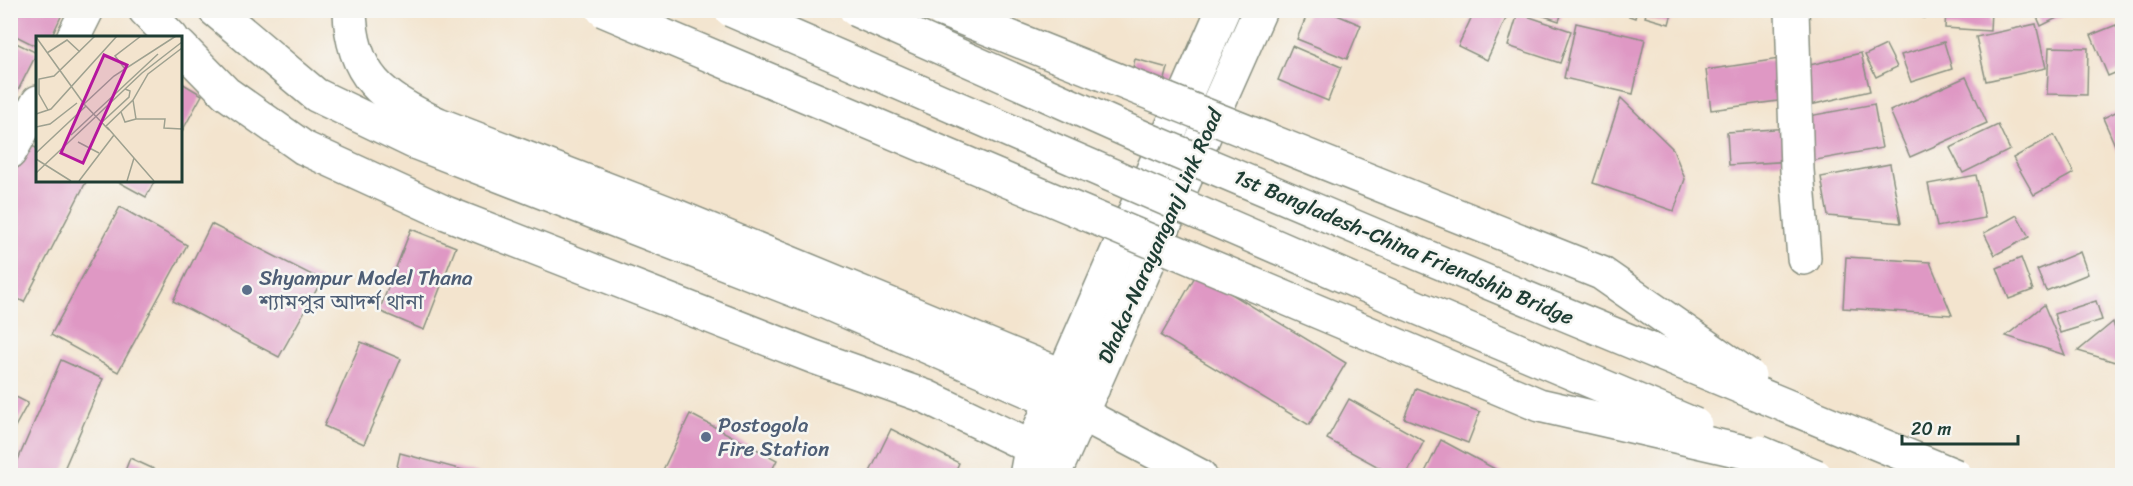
<svg xmlns="http://www.w3.org/2000/svg" width="2133" height="486" font-family="Sriracha,'Noto Sans Bengali',sans-serif">
  <style>
    .building { fill: #df98c4 }
    .lines { fill: none; stroke-linecap: round; stroke-linejoin: round }
    .minor-casing { stroke: #899081; stroke-width: 36 }
    .secondary-casing { stroke: #899081; stroke-width: 36 }
    .trunk-casing { stroke: #899081; stroke-width: 36 }
    .motorway-casing { stroke: #899081; stroke-width: 36 }
    .minor { stroke: #fff; stroke-width: 33 }
    .secondary { stroke: #fff; stroke-width: 33 }
    .trunk { stroke: #fff; stroke-width: 33 }
    .motorway { stroke: #fff; stroke-width: 33 }
    .motorway-bridge-casing { stroke: #899081; stroke-width: 36; stroke-linecap: butt }
    .motorway-bridge { stroke: #fff; stroke-width: 33 }
    .service-dot { fill: #5c6f8a; stroke: #f6f6f2; stroke-width: 2 }
    .labels { text-anchor: middle; stroke-width: 5; stroke-linejoin: round; paint-order: stroke }
    .street-label { font-size: 21px; fill: #1f3d34; stroke: #f6f6f2 }
    .service-label { font-size: 21px; fill: #4e5e75; stroke: #f6f6f2; text-anchor: start }
    .inset-road { fill: none; stroke: #9ea190; stroke-width: 1.5 }
    .view { fill: #b5179e; fill-opacity: 0.15; stroke: #b5179e; stroke-width: 3 }
    .inset-edge { fill: none; stroke: #1f3d34; stroke-width: 3 }
  </style>
  <rect width="100%" height="100%" fill="#f6f6f2"/>
  <filter id="ink" filterUnits="userSpaceOnUse"><feTurbulence type="fractalNoise" baseFrequency=".0167" numOctaves="2"/><feDisplacementMap in="SourceGraphic" scale="12" xChannelSelector="R" yChannelSelector="G"/><feConvolveMatrix kernelMatrix="1 2 1 2 8 2 1 2 1" color-interpolation-filters="sRGB"/></filter>
  <filter id="wash" filterUnits="userSpaceOnUse"><feTurbulence type="fractalNoise" baseFrequency=".008" numOctaves="4" result="noise"/><feDisplacementMap in="SourceGraphic" scale="24" xChannelSelector="R" yChannelSelector="G"/><feGaussianBlur stdDeviation="1.35" result="paint"/><feColorMatrix in="noise" values="0 0 0 0 0 0 0 0 0 0 0 0 0 0 0 0 0 1.4 0 .05"/><feComposite in="paint" operator="in"/></filter>
  <g filter="url(#wash)">
    <rect width="100%" height="100%" fill="#f3e4ce"/>
    <g id="blocks">
      <g class="building">
        <path d="M10,10H64L51,38H38V47L10,33Z"/>
        <path d="M1309,10H1325L1361,25L1347,59L1297,39Z"/>
        <path d="M1475,10H1500L1508,14L1487,60L1458,46Z"/>
        <path d="M1542,10H1563L1559,21L1541,15Z"/>
        <path d="M1612,10H1637L1635,18Z"/>
        <path d="M1647,10H1673L1669,24L1645,17Z"/>
        <path d="M1753,10H1768V14Z"/>
        <path d="M1885,10H1927L1925,18Z"/>
        <path d="M1946,10H1991L1990,31L1945,28Z"/>
        <path d="M2034,10H2068L2069,12L2041,26Z"/>
        <path d="M1518,13L1571,31L1560,63L1508,46Z"/>
        <path d="M1576,23L1645,39L1633,94L1564,78Z"/>
        <path d="M2036,24L2046,68L1986,81L1976,37Z"/>
        <path d="M2116,25L2122,40V70L2108,76L2091,35Z"/>
        <path d="M10,40L37,53L10,106Z"/>
        <path d="M1944,42L1952,69L1911,82L1901,55Z"/>
        <path d="M1886,45L1897,67L1876,77L1865,55Z"/>
        <path d="M1292,46L1341,67L1328,101L1278,80Z"/>
        <path d="M2049,47L2088,48L2087,95L2047,94Z"/>
        <path d="M1861,53L1870,91L1806,106L1797,68Z"/>
        <path d="M1135,59L1168,68L1159,102L1127,93Z"/>
        <path d="M1779,59L1785,100L1711,110L1706,70Z"/>
        <path d="M1966,77L1987,123L1910,157L1890,111Z"/>
        <path d="M180,82L202,95L180,135Z"/>
        <path d="M1621,98L1673,149L1685,179L1674,211L1593,183Z"/>
        <path d="M1874,104L1882,148L1806,162L1798,118Z"/>
        <path d="M2122,109V161L2103,118Z"/>
        <path d="M1998,125L2010,150L1963,173L1950,148Z"/>
        <path d="M1791,128L1793,161L1729,165L1727,132Z"/>
        <path d="M2054,135L2074,173L2034,195L2013,158Z"/>
        <path d="M28,144L38,149V180H87L24,302L10,295V179Z"/>
        <path d="M1890,164L1901,223L1828,216L1821,177Z"/>
        <path d="M1976,175L1985,218L1937,227L1928,184Z"/>
        <path d="M115,180H155L146,197Z"/>
        <path d="M120,207L187,245L118,372L51,335Z"/>
        <path d="M2017,215L2029,237L1995,255L1984,233Z"/>
        <path d="M211,224L322,280L279,357L173,301Z"/>
        <path d="M411,229L456,247L424,330L379,311Z"/>
        <path d="M2080,252L2088,274L2046,291L2037,270Z"/>
        <path d="M1846,257L1930,262L1952,315L1843,308Z"/>
        <path d="M2021,258L2033,290L2009,299L1997,268Z"/>
        <path d="M1197,273L1346,363L1309,425L1161,336Z"/>
        <path d="M2096,301L2102,320L2060,333L2054,314Z"/>
        <path d="M2044,305L2065,355L2006,336Z"/>
        <path d="M2113,322L2122,354V364L2078,351Z"/>
        <path d="M361,342L401,359L364,444L324,426Z"/>
        <path d="M61,360L103,379L61,476H11Z"/>
        <path d="M1416,388L1480,412L1468,443L1404,418Z"/>
        <path d="M10,394L28,403L10,436Z"/>
        <path d="M1349,399L1424,441L1406,476H1395L1327,439Z"/>
        <path d="M690,414L777,460L769,476H660Z"/>
        <path d="M891,429L959,463L953,476H868Z"/>
        <path d="M1441,440L1508,476H1423Z"/>
        <path d="M400,453L481,475V476H395Z"/>
        <path d="M130,458L169,476H123Z"/>
      </g>
    </g>
  </g>
  <g filter="url(#ink)">
    <use href="#blocks" fill-opacity="0" stroke="#899081" stroke-width="1.5"/>
    <g class="lines">
      <defs>
        <g id="minor">
          <path d="M1792,10L1797,170L1804,258"/>
          <path d="M73,38L87,10"/>
          <path d="M10,152L38,102"/>
          <path d="M1082,414L1200,476"/>
        </g>
        <path id="secondary" d="M1026,476L1031,449"/>
        <g id="trunk">
          <path d="M145,10L172,38"/>
          <path d="M180,46L226,93L304,148L446,213L814,357L927,397L1060,461L1260,10"/>
          <path d="M1031,449L1223,10"/>
        </g>
        <g id="motorway">
          <path d="M215,10L316,95L414,142L825,302L1082,414"/>
          <path d="M350,10C351,75 383,99 438,124L676,216L1093,388"/>
        </g>
      </defs>
      <use href="#minor" class="minor-casing"/>
      <use href="#secondary" class="secondary-casing"/>
      <use href="#trunk" class="trunk-casing"/>
      <use href="#motorway" class="motorway-casing"/>
      <use href="#minor" class="minor"/>
      <use href="#secondary" class="secondary"/>
      <use href="#trunk" class="trunk"/>
      <use href="#motorway" class="motorway"/>
      <defs>
        <g id="motorway-bridge">
          <path d="M603,10L1539,405L1780,460"/>
          <path d="M731,10L1397,299L1695,425"/>
          <path d="M856,10L1144,138L1381,238L1956,476"/>
          <path d="M942,10L1601,273L1749,376"/>
          <path d="M1759,452L1816,476"/>
        </g>
      </defs>
      <use href="#motorway-bridge" class="motorway-bridge-casing"/>
      <use href="#motorway-bridge" class="motorway-bridge"/>
    </g>
  </g>
  <g class="service-dot">
    <circle cx="247" cy="290" r="6"/>
    <circle cx="706" cy="437" r="6"/>
  </g>
  <g class="labels">
    <g class="street-label">
      <text transform="translate(1160 236) rotate(-66)" y="7">Dhaka-Narayanganj Link Road</text>
      <text transform="translate(1404 247) rotate(23)" y="7">1st Bangladesh-China Friendship Bridge</text>
    </g>
    <g class="service-label">
      <text x="259" y="285">Shyampur Model Thana<tspan x="259" dy="24">শ্যামপুর আদর্শ থানা</tspan></text>
      <text x="718" y="432">Postogola<tspan x="718" dy="24">Fire Station</tspan></text>
    </g>
  </g>
  <g transform="translate(36 36)">
    <rect width="146" height="146" fill="#f3e4ce"/>
    <path class="inset-road" d="M0,1L48,68M11,17L31,4L44,16M89,33L79,20L105,0M97,64L100,83H129L128,92L146,93M12,74L3,58V43L18,40L59,0M85,76L89,86L100,83M0,78L15,73L81,0M65,87L93,61L94,55L89,53M0,91L14,88L41,67M69,91L97,64L112,38L146,12M71,91L118,145M73,94L48,68L78,40L140,0M35,99L122,18M42,106L63,117M0,117L50,70M0,123L35,145M0,137L106,37L146,6M43,145L78,99M91,145L98,122"/>
    <path class="view" d="M68,19L91,29L47,127L25,117Z"/>
    <rect width="146" height="146" class="inset-edge"/>
  </g>
  <rect width="2133" height="486" fill="none" stroke="#f6f6f2" stroke-width="36"/>
  <path d="M1902 435v9h116v-9" fill="none" stroke="#1f3d34" stroke-width="3"/>
  <text x="1911" y="435" font-size="18" fill="#1f3d34" stroke="#f6f6f2" stroke-width="4.5" paint-order="stroke">20 m</text>
</svg>
